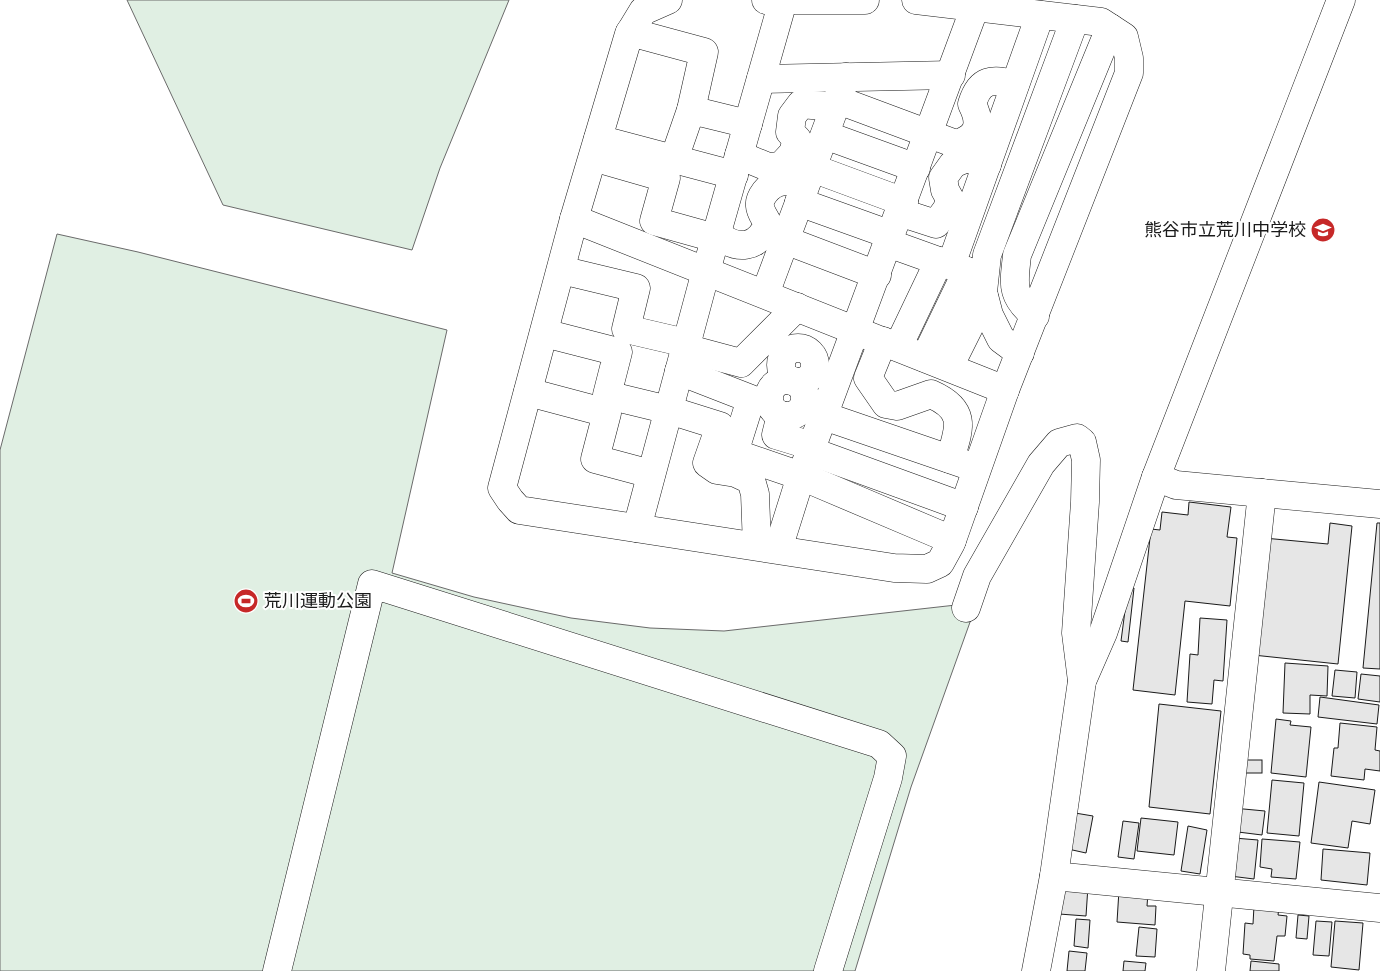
<svg xmlns="http://www.w3.org/2000/svg" width="1380" height="971" font-family="'Open Sans','Noto Sans JP',sans-serif">
  <style>
    .green { fill: #e0efe3; stroke: #6a6a6a }
    .building { fill: #e6e6e6; stroke: #1a1a1a }
    .lines { fill: none; stroke-linecap: round; stroke-linejoin: round }
    .minor-casing { stroke: #1a1a1a; stroke-width: 29 }
    .minor { stroke: #fff; stroke-width: 28 }
    .labels { text-anchor: middle; stroke-width: 4; stroke-linejoin: round; paint-order: stroke }
    .poi-label { font-size: 18px; fill: #1a1a1a; stroke: #fff; text-anchor: end }
  </style>
  <rect width="100%" height="100%" fill="#fff"/>
  <g class="green">
    <path d="M127,0H509L440,168L412,250L223,205Z"/>
    <path d="M57,234L138,252L447,330L392,573L474,597L571,618L650,628L724,631L956,605L974,611L911,787L855,971H0V450Z"/>
  </g>
  <g class="building">
    <path d="M1189,502L1231,507L1227,537L1237,538L1230,606L1185,601L1175,695L1133,690L1151,529L1160,530L1162,512L1188,515Z"/>
    <path d="M1330,523L1352,526L1338,664L1253,655L1264,538L1328,544Z"/>
    <path d="M1377,523H1380V669L1363,668Z"/>
    <path d="M1128,588H1134L1128,642L1121,641Z"/>
    <path d="M1200,618L1227,620L1223,681L1214,680L1212,704L1187,702L1190,654L1198,655Z"/>
    <path d="M1285,663L1328,666L1327,696L1310,695V714L1283,713Z"/>
    <path d="M1335,670L1357,672L1355,698L1332,696Z"/>
    <path d="M1361,674L1380,676V702L1358,699Z"/>
    <path d="M1320,697L1379,705L1377,724L1318,717Z"/>
    <path d="M1159,704L1221,711L1210,814L1149,807Z"/>
    <path d="M1276,719L1291,721L1290,725L1311,727L1306,777L1271,773Z"/>
    <path d="M1340,723L1377,727L1375,750L1380,751V771L1365,769L1364,780L1331,776L1334,748H1338Z"/>
    <rect x="1245" y="760" width="17" height="13"/>
    <path d="M1272,780L1304,783L1299,836L1267,833Z"/>
    <path d="M1319,782L1375,790L1370,824L1352,821L1348,848L1311,843Z"/>
    <path d="M1233,808L1265,811L1262,835L1230,831Z"/>
    <path d="M1075,813L1093,816L1086,853L1068,849Z"/>
    <path d="M1141,818L1178,822L1174,855L1137,851Z"/>
    <path d="M1123,821L1139,823L1134,859L1118,857Z"/>
    <path d="M1188,826L1207,830L1200,874L1181,871Z"/>
    <path d="M1234,838L1258,840L1254,879L1230,876Z"/>
    <path d="M1262,839L1300,842L1296,879L1271,877L1272,869L1260,867Z"/>
    <path d="M1323,849L1370,853L1367,885L1321,880Z"/>
    <path d="M1062,884L1088,886L1086,916L1059,914Z"/>
    <path d="M1119,890L1148,893L1147,906H1156L1155,925L1117,922Z"/>
    <path d="M1254,906L1279,908L1278,915L1287,916L1285,936H1277L1274,961L1250,959V955L1243,954L1245,923L1253,924Z"/>
    <path d="M1298,915L1309,916L1307,939L1296,938Z"/>
    <path d="M1076,919L1090,920L1088,948L1074,946Z"/>
    <path d="M1316,921L1332,922L1329,956L1313,955Z"/>
    <path d="M1335,921L1363,923L1359,970L1331,967Z"/>
    <path d="M1139,927L1157,929L1155,957L1136,956Z"/>
    <path d="M1069,951L1087,953L1085,971H1067Z"/>
    <path d="M1124,961L1146,963L1145,971H1123Z"/>
    <path d="M1251,961L1279,964V971H1250Z"/>
  </g>
  <g class="lines">
    <defs>
      <g id="minor">
        <path d="M668,0L643,11L629,34L574,219L502,488L510,500L519,510L894,568L927,569L940,563L951,543L1005,390L1129,73V58L1124,37L1101,22L916,0"/>
        <path d="M766,0H865"/>
        <path d="M630,32L704,52L691,110"/>
        <path d="M761,79L951,75"/>
        <path d="M838,100L956,144C979,137 982,124 972,104C980,78 992,79 1015,84"/>
        <path d="M825,135L916,168"/>
        <path d="M598,139L734,175"/>
        <path d="M739,155L768,167L781,166L793,153L797,139L790,132L792,116L801,104L835,107"/>
        <path d="M593,157L666,178L654,221L715,238"/>
        <path d="M674,159L691,110L748,124"/>
        <path d="M812,168L904,202"/>
        <path d="M799,202L891,235"/>
        <path d="M899,212L936,224L947,209L950,199L945,190L943,178L953,164L967,158L987,165"/>
        <path d="M574,219L1005,390"/>
        <path d="M717,234C737,251 758,249 768,224C766,219 760,212 760,206C759,201 762,196 765,192C776,178 790,180 805,184"/>
        <path d="M785,240L877,275"/>
        <path d="M888,243L969,272"/>
        <path d="M951,265L1040,15"/>
        <path d="M561,270L636,288L626,329L686,343"/>
        <path d="M765,294L846,77"/>
        <path d="M1035,316C1010,295 1014,284 1017,255L1110,28"/>
        <path d="M544,333L618,352L607,395L669,410L720,426L707,463L717,470L736,473L751,480L755,494L757,546"/>
        <path d="M883,341L868,378L886,404L897,406L931,394C967,410 960,427 950,459"/>
        <path d="M898,347L939,261"/>
        <path d="M685,348L741,363L797,307"/>
        <circle cx="798" cy="365" r="17"/>
        <path d="M1020,353L1001,339L989,315L983,292L987,255L1075,19"/>
        <path d="M925,358L967,271"/>
        <path d="M949,367L984,297"/>
        <path d="M679,371L751,399L734,453L801,476L952,540"/>
        <circle cx="787" cy="398" r="18"/>
        <path d="M528,392L607,413L595,459L651,474"/>
        <path d="M781,415L776,435L812,446"/>
        <path d="M824,416L967,465"/>
        <path d="M810,451L964,507"/>
        <path d="M1156,477L1176,485L1380,504"/>
        <path d="M637,528L706,271L783,1"/>
        <path d="M778,549L801,476L975,7"/>
        <path d="M966,608L977,576L1041,464L1059,443L1077,438L1082,442L1086,460L1085,502L1076,633L1082,681"/>
        <path d="M1054,876L1380,908"/>
        <path d="M277,971L372,584L879,744L892,756L888,778L828,971"/>
        <path d="M1036,971L1054,876L1082,681L1103,633L1156,477L1341,0"/>
        <path d="M1211,971L1262,493"/>
      </g>
    </defs>
    <use href="#minor" class="minor-casing"/>
    <use href="#minor" class="minor"/>
  </g>
  <defs>
    <symbol id="school-disc" viewBox="-11 -11 22 22"><circle r="9.5" fill="#c62828" stroke="#fff"/><path d="M0-5L7-2L0 1L-7-2ZM-4 1L0 2.5L4 1V4Q0 6-4 4Z" fill="#fff"/></symbol>
    <symbol id="stadium-disc" viewBox="-11 -11 22 22"><circle r="9.5" fill="#c62828" stroke="#fff"/><path d="M0-5a6.5 5 0 1 0 0 10a6.5 5 0 1 0 0-10ZM-3.5-1.8h7v3.6h-7Z" fill="#fff"/></symbol>
  </defs>
  <g fill-rule="evenodd">
    <use href="#school-disc" x="1309" y="216" width="28" height="28"/>
    <use href="#stadium-disc" x="232" y="587" width="28" height="28"/>
  </g>
  <g class="labels">
    <g class="poi-label">
      <text x="1306" y="236">熊谷市立荒川中学校</text>
      <text x="264" y="607" text-anchor="start">荒川運動公園</text>
    </g>
  </g>
</svg>
